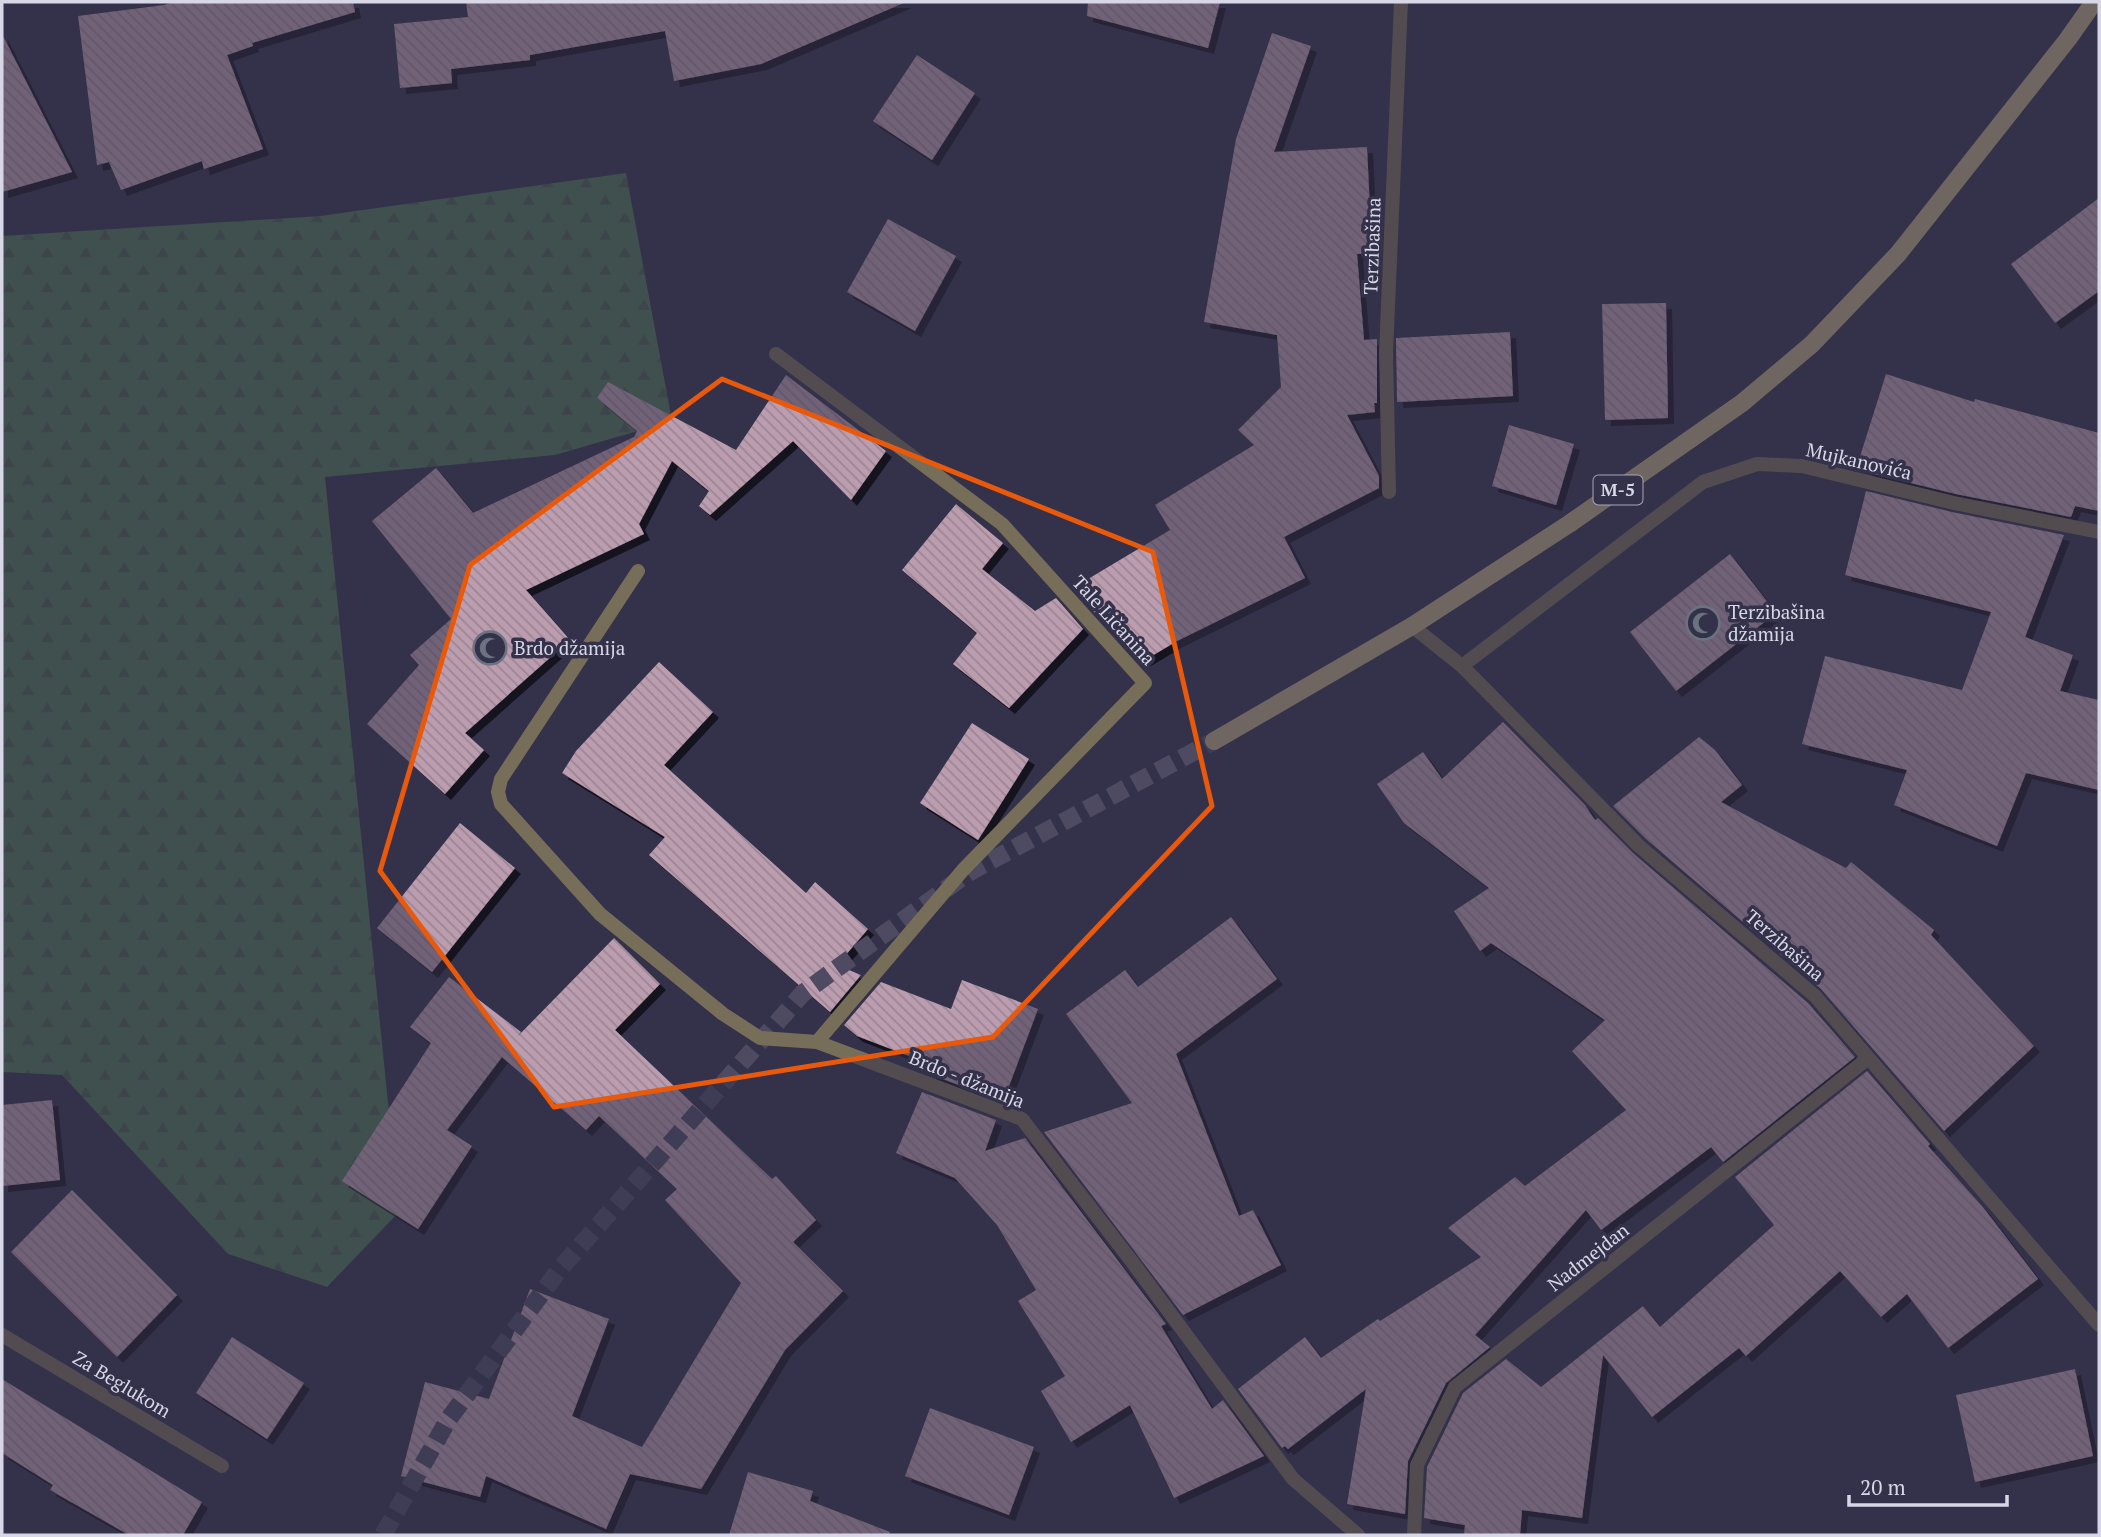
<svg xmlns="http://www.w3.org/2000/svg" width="2101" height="1537" font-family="'PT Serif',serif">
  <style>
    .forest { fill: url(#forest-firs) }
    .building { fill: url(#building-back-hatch); filter: url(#shadow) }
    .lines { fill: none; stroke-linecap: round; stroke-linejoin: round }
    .primary-tunnel { stroke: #4d4a62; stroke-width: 18; stroke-dasharray: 18 9; stroke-linecap: butt }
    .street { stroke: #776e5a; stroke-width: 14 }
    .primary { stroke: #b8a67c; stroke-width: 18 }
    .marked { fill: none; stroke: #e8590c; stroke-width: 5; stroke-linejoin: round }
    .labels { text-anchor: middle; stroke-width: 7; stroke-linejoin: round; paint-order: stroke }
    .shield { fill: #34314a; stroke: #a7a5b8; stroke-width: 2 }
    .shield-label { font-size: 18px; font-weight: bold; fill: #d8d7e7 }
    .street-label { font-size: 19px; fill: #d8d7e7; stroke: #34314a }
    .poi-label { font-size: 19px; fill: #d8d7e7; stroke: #34314a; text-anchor: start }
  </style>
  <defs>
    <pattern id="forest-firs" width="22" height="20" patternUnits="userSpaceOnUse" patternTransform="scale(1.75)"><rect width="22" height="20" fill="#4c7653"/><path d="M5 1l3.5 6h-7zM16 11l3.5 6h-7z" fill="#475e4d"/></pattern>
    <pattern id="building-back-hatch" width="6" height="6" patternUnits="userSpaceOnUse" patternTransform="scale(1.75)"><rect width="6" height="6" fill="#bb9daf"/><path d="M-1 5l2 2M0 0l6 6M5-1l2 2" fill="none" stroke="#9c8694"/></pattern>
    <filter id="shadow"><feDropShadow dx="6" dy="6" stdDeviation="0" flood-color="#0009"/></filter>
  </defs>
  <rect width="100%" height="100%" fill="#34314a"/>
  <path class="forest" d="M626,173L672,421L555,455L325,477L399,1212L327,1287L228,1254L62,1075L2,1072V236L320,216Z"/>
  <g class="building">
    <path d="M174,2H353L355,12L252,43L253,46L227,55L263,149L204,169L202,161L121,190L109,162L97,165L78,16L164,5Z"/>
    <path d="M466,2H906L761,64L674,81L665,31L530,55V60L451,69L452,83L400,88L394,24L468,17Z"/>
    <path d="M1088,2H1220L1208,48L1087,16Z"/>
    <path d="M1272,33L1311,46L1274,152L1367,147L1372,253L1357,254L1364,340L1377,339V403H1374L1375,412L1347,415L1379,476V488L1284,537L1305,578L1177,641L1140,663L1126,648L1102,608L1096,614L1073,588L1170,530L1155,505L1254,445L1238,430L1281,387L1277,335L1204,322L1236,139Z"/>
    <path d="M2,34L72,172L2,192Z"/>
    <path d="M917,55L975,93L932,160L873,121Z"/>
    <path d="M2099,198V291L2055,323L2011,264Z"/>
    <path d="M888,219L956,256L915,331L847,292Z"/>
    <path d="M1666,303L1668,418L1605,420L1602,304Z"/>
    <path d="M1510,332L1513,396L1397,402L1396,338Z"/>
    <path d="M1886,374L1974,402L1975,399L2099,433V511L2075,506L2071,517L1956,494L1870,473L1871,471L1857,466Z"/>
    <path d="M786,375L886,451L851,500L793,441L710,515L699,506L709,491L672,461L639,524L644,534L526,590L570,640L465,733L484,750L445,794L367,724L419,665L410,655L451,619L372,521L436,468L473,513L634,437L637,431L597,398L608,382L736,450Z"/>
    <path d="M1509,425L1574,444L1556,505L1492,486Z"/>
    <path d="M1866,491L1952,512L2064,535L2025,637L2073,655L2060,691L2099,700V790L2026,773L1997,846L1894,805L1907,770L1802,744L1825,656L1962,690L1991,612L1845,575Z"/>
    <path d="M956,504L1003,543L982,569L1035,611L1056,598L1083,629L1009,708L953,664L977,633L902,570Z"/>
    <path d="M1730,554L1776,613L1676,691L1630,632Z"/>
    <path d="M659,662L713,712L664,765L806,893L815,882L868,929L837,965L861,975L830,1012L649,855L665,837L562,773L576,751Z"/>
    <path d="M1503,722L1585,805L1595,820L1598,818L1633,853L1808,1003L1855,1057L1723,1162L1711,1147L1601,1230L1586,1210L1475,1335L1490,1347L1446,1383L1408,1461L1405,1514L1347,1504L1366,1389L1288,1449L1285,1446L1282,1448L1238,1389L1305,1337L1321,1358L1378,1319L1380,1321L1481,1257L1448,1228L1515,1177L1525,1186L1626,1110L1572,1051L1605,1020L1491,943L1480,951L1454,911L1489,888L1404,823L1377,784L1423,752L1442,779Z"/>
    <path d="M972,723L1029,759L978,840L920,803Z"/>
    <path d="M1699,737L1715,750L1742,785L1721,802L1846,868L1851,862L1934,930L1931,935L2034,1046L1944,1131L1821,989L1646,839L1613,806Z"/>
    <path d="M460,823L515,868L432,972L377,928Z"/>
    <path d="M1231,917L1277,979L1176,1054L1239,1216L1253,1210L1281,1265L1183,1315L1044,1132L1132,1103L1066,1014L1125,970L1138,987Z"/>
    <path d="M614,938L660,984L615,1030L772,1179L776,1176L816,1220L793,1242L843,1291L785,1350L701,1489L630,1474L606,1529L486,1476L480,1497L401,1476L425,1382L489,1399L530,1289L609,1319L572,1416L642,1447L741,1283L665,1200L677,1189L599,1116L586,1130L502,1057L447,1130L472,1146L418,1229L342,1181L431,1043L410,1027L449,977L521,1032L517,1037Z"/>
    <path d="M962,980L1038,1009L1003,1102L930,1074L933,1065L857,1036L844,1025L881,982L951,1009Z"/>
    <path d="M1867,1071L1930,1144L1928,1146L1982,1206L2038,1279L1948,1348L1907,1294L1881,1317L1840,1271L1746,1356L1739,1348L1652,1417L1603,1355L1582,1518L1522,1510L1520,1535H1464L1465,1525L1424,1518L1427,1467L1463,1393L1506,1359L1541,1387L1643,1306L1660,1327L1774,1225L1735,1177Z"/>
    <path d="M922,1092L996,1120L985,1151L1025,1138L1166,1324L1161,1326L1212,1409L1223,1400L1264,1456L1174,1498L1130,1405L1071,1442L1041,1391L1065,1376L1018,1301L1036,1290L997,1225L955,1178L896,1153Z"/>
    <path d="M52,1100L60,1180L2,1186V1105Z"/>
    <path d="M72,1190L177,1295L117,1357L11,1252Z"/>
    <path d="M232,1337L304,1383L267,1439L196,1393Z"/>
    <path d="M2075,1369L2093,1456L1975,1482L1956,1395Z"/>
    <path d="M2,1379L202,1502L183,1535H129L50,1490L53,1485L2,1453Z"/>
    <path d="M930,1408L1034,1447L1009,1515L905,1476Z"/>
    <path d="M748,1472L813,1491L810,1501L890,1532L889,1535H729Z"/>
  </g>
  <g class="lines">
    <path class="primary-tunnel" d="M383,1535L448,1420L559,1270L803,993L968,873L1214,741"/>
    <g class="street">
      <path d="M776,354L1002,524L1145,683L963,870L817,1042"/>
      <path d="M1389,492L1386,353L1401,2"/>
      <path d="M638,571L501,779L498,792L501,804L600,914L723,1014L760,1038L817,1042L1022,1119L1130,1259L1293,1479L1358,1535"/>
      <path d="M1412,626L1462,666L1639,846L1815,996L2099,1325"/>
      <path d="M1462,666L1703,482L1757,464L1802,466L1954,503L2099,532"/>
      <path d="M2,1335L222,1466"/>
      <path d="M1414,1535L1417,1465L1455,1387L1867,1059"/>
    </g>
    <path class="primary" d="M1214,741L1412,626L1569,524L1742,403L1812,344L1898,254L2068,39L2094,2"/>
  </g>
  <path d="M0 0H2101V1537H0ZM722,379L1153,552L1212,806L993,1037L554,1107L380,871L470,565Z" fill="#34314a" fill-opacity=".55" fill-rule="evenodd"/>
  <path class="marked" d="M722,379L1153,552L1212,806L993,1037L554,1107L380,871L470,565Z"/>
  <defs>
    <symbol id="mosque-ring" viewBox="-11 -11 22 22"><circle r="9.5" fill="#34314a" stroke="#6b7280" stroke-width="1.5"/><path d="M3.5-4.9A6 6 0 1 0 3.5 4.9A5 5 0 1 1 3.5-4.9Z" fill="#6b7280"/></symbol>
  </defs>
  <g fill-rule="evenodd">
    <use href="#mosque-ring" x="1684" y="604" width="38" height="38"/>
    <use href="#mosque-ring" x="471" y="629" width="38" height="38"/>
  </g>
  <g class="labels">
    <rect class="shield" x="1593.5" y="475.5" width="49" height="29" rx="5"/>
    <g class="shield-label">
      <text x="1618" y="496">M-5</text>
    </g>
    <g class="street-label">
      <text transform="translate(1372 246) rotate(-88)" y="7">Terzibašina</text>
      <text transform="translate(1859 461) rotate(13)" y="7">Mujkanovića</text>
      <text transform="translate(1114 620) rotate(48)" y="7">Tale Ličanina</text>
      <text transform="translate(1785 945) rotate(41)" y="7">Terzibašina</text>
      <text transform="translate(967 1079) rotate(22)" y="7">Brdo - džamija</text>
      <text transform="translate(1588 1257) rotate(-38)" y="7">Nadmejdan</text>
      <text transform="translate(122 1384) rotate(31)" y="7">Za Beglukom</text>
    </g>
    <g class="poi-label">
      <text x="1728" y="619">Terzibašina<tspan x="1728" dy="22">džamija</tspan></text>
      <text x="514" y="655">Brdo džamija</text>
    </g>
  </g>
  <rect width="2101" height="1537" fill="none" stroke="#d8d7e7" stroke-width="7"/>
  <path d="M1849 1495v10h158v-10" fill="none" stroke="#d8d7e7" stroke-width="3.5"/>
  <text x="1860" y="1495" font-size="21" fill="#d8d7e7" stroke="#34314a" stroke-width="5" paint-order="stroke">20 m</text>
</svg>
